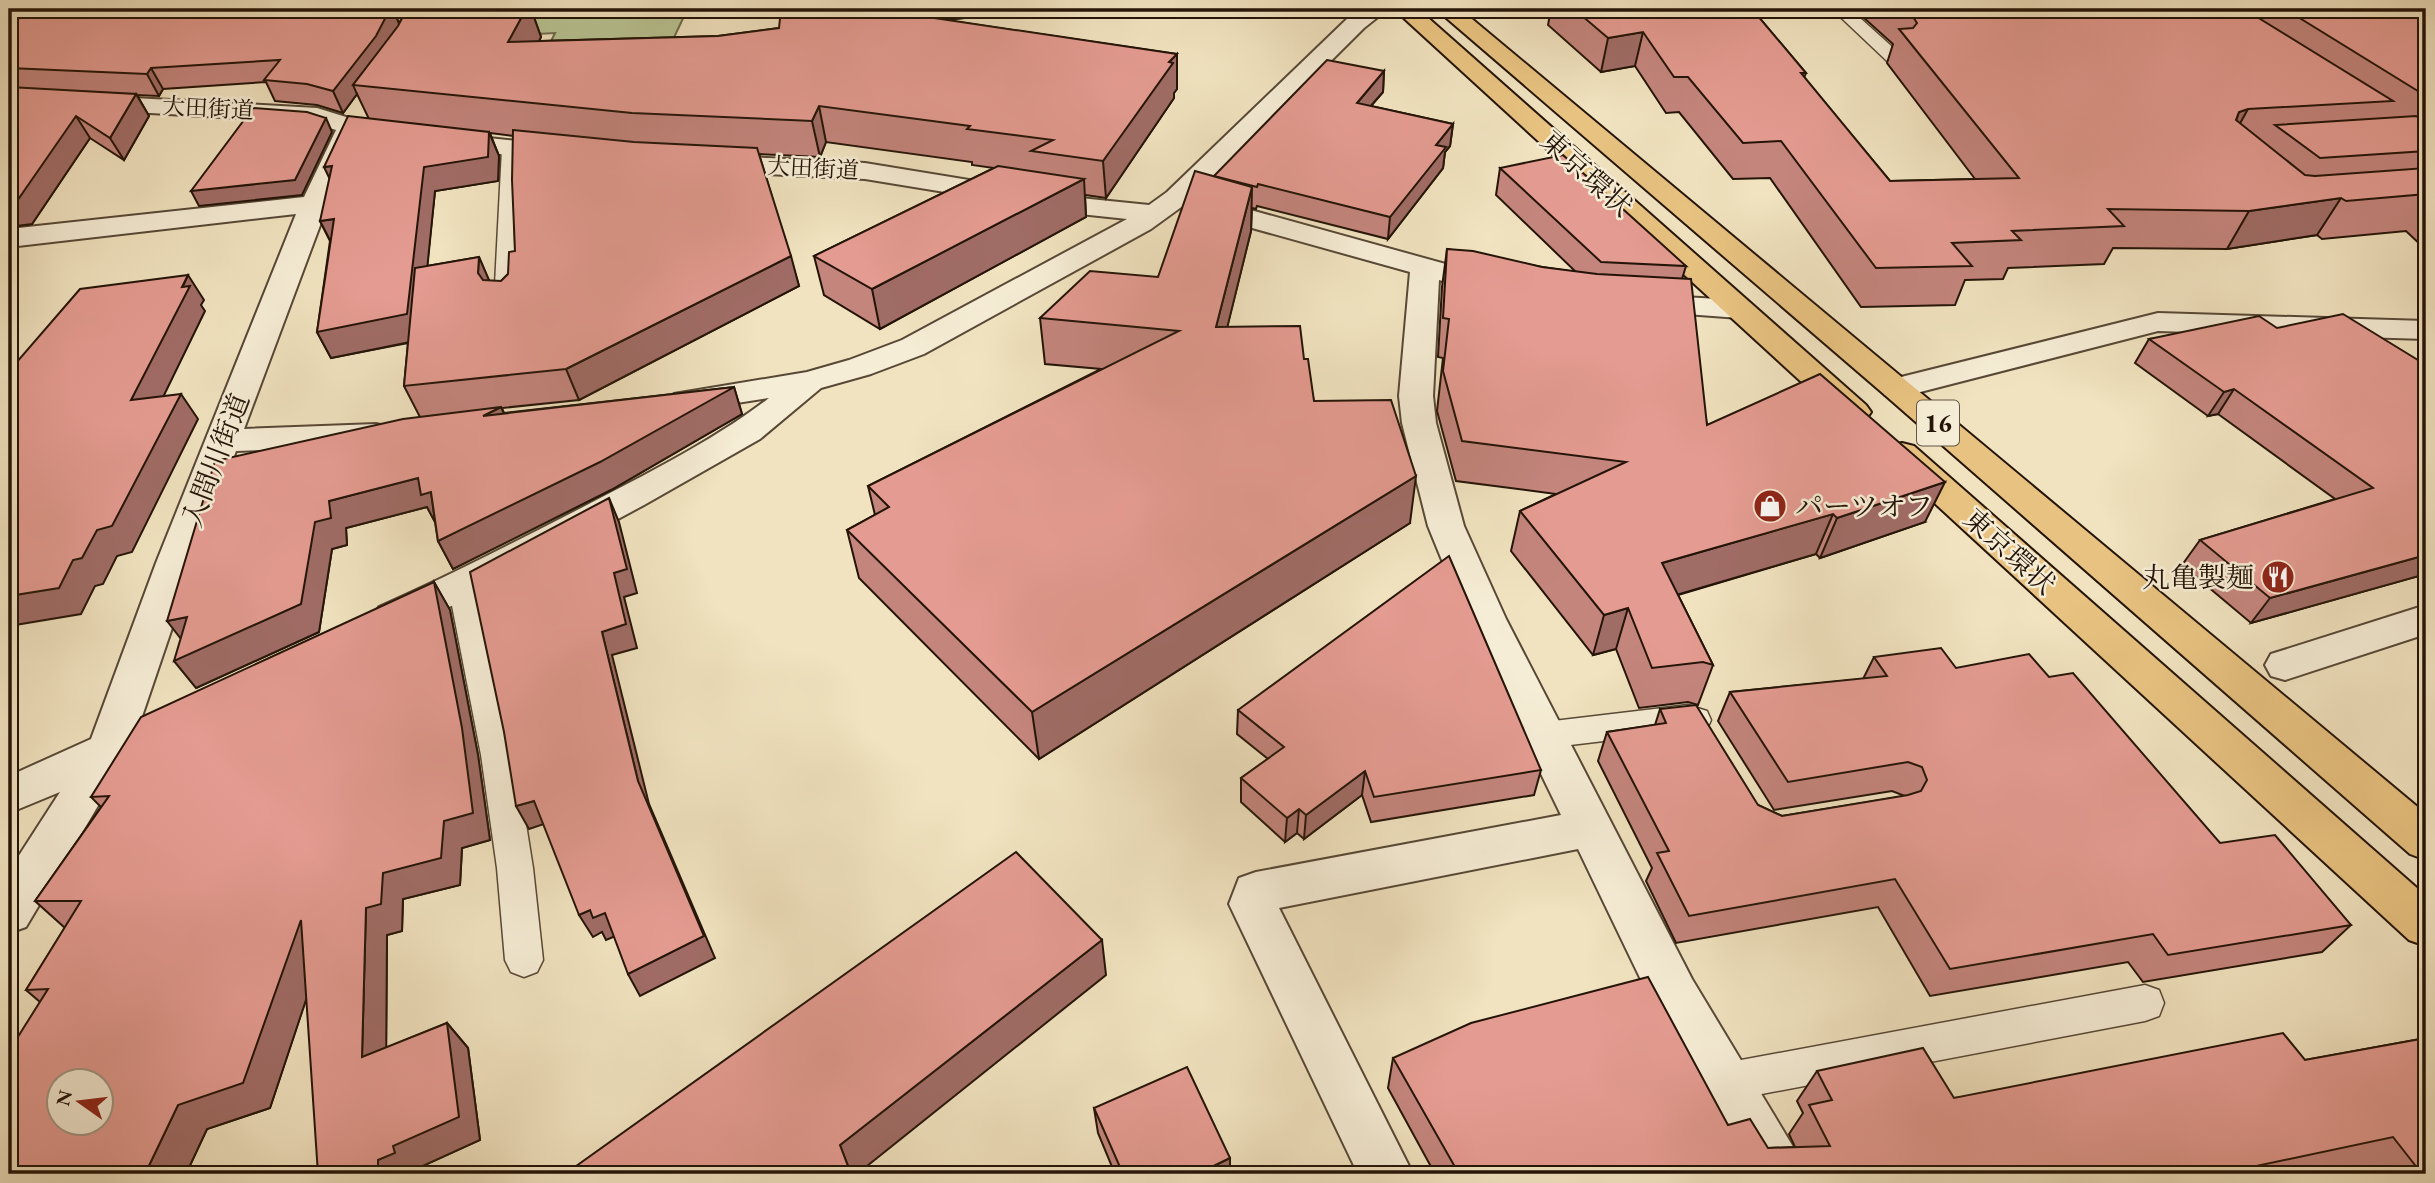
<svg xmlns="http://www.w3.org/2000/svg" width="2435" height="1183" font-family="'EB Garamond','Noto Serif JP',serif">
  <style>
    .green { fill: #b9c493; stroke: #6e6c4e; stroke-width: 2 }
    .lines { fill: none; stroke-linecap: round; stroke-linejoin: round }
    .service-casing { stroke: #574836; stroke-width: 3 }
    .minor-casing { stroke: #574836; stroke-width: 4 }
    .tertiary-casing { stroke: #574836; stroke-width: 4 }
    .trunk-casing { stroke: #241408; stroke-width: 4 }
    .service { fill: #f6edd6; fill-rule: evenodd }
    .minor { fill: #f6edd6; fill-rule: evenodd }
    .tertiary { fill: #f6edd6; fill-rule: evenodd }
    .trunk { fill: #e8c280; fill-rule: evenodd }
    .wall { fill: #c4857d; stroke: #241408; stroke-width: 2; fill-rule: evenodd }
    .shaded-wall { fill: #a06c66; stroke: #241408; stroke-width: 2 }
    .building { fill: #e49b91; stroke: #241408; stroke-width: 2; fill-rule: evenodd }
    .labels { text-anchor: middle; stroke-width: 5; stroke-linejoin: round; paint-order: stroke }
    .far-street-label { font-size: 23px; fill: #241408; stroke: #f6edd6 }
    .shield { fill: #f6edd6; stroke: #635546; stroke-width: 2 }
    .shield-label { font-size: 26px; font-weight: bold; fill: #241408 }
    .street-label { font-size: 28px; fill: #241408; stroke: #f6edd6 }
    .poi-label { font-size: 28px; fill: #241408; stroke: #f6edd6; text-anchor: start }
  </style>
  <rect width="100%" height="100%" fill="#f1e3c0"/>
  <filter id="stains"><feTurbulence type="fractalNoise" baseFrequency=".00286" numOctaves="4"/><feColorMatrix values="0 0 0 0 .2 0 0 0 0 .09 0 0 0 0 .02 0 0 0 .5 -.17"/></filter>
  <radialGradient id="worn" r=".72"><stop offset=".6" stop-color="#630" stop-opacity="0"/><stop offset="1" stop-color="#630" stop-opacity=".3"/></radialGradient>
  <path class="green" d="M625,9H771L686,12L662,63L538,68L555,33L501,36L511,14Z"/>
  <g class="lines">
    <defs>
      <g id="service">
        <path d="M1832,9H1850L1899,53L1902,57L1899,61H1887Z"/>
        <path d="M512,143L519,145L522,149L518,304L514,309H498L494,304L502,149L505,145Z"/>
        <path d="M463,575L473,578L478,585L515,755L533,868L543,960L537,972L524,977L511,972L505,960L497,868L481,755L448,585L453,578Z"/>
        <path d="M1688,705L1707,711L1711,720L1707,729L1695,733L1688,731L1545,748L1533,744L1529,735L1533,726L1545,722Z"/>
        <path d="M2145,985L2159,990L2164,1003L2159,1016L2145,1021L1725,1101L1711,1096L1705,1082L1711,1068L1725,1063Z"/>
      </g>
      <g id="minor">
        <path d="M1362,9H1388L1364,28L1192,199L1201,197L1211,199L1460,268L1465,274L1460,280L1450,283L1439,280L1433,396L1436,423L1464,526L1506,619L1692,979L1798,1155L1806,1174H1749L1656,1011L1578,849L1279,908L1413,1174H1358L1229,904L1239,878L1256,872L1561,815L1466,619L1428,526L1402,423L1399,396L1410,272L1191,211L1187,205L1191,200L1151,229L924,354L871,374L821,388L760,439L644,505L477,595L393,631L379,627L373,617L379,607C449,576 517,541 585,506C648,473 713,441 769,398L686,411L674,408L669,401L674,394L807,372L849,360L902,340L1127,219L1080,214L865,179L710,171L701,169L697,163L701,157L710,155L865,163L1080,198L1149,205L1167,192L1348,18Z"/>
        <path d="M9,91L317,108L375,126L566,146L575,148L579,154L575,160L566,162L358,137L328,204L244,429L376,424L388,427L393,435L388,443L376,446L236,451L194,563L133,743L135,748L129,760L124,762L26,927L9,933V871L60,792L9,813V776L91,739L156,563L296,214L9,247V229L304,197L336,130L314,123L274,120L9,105Z"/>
        <path d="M1644,295L1739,300L1750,303L1754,309L1750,315L1739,318L1633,310L1629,304L1633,298Z"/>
        <path d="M2426,605V634L2285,680L2271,676L2265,665L2271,654Z"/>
      </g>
      <path id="tertiary" d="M2158,313L2426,321V339L2158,331L1897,398L1885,395L1881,388L1885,381Z"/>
      <g id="trunk">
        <path d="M1394,9H1418L1866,405L1871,412L1866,419L1854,422L1842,419Z"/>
        <path d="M1436,9H1460L2426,814V860L2410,854L1885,395Z"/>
        <path d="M1902,443L1914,446L2426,896V946L2409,940L1890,462L1885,454L1890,446Z"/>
      </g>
    </defs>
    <use href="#service" class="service-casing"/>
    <use href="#minor" class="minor-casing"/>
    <use href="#tertiary" class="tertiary-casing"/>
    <use href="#trunk" class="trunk-casing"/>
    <use href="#service" class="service"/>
    <use href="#minor" class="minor"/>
    <use href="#tertiary" class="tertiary"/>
    <use href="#trunk" class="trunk"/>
  </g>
  <g class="wall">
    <path d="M9,9H393L399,23L407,9H531L541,37L539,41L718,36L779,28L879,10L943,19L941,9H1037V11L945,20L1177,54V89L1174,93V98L1106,198L1085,195L1086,217L880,329L824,295L814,256L994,168L972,165V162L826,142L820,157L759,154L799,286L579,400L502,408L504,413L734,387L742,414L611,490L453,569L438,541L435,522L427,507L346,528L347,545L332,549L319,632L196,688L420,417L404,386L408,343L331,358L317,332L330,241L320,221L369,119L357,94L343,113L317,105L275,101L266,82L163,89L159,96L137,95L149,116L124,160L90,138L32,224L9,227ZM490,133L513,136L515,251L508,274L501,281H489L479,257L427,266L435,191L498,181L499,156Z"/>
    <path d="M1551,9H1752L1806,73L1804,78L1890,181L1975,179L1887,63L1893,44L1854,9H2426V249H2425L2406,231L2322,239L2317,235L2227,249L2113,248L2104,264L2008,268L2003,279L1965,280L1955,305L1861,307L1770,178L1733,179L1679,112L1666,113L1635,66L1601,72L1548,25Z"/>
    <path d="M1384,71L1383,92L1371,106L1453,124L1450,146L1445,152L1443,168L1388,239L1257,206L1256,209L1252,208L1251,231L1227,327L1304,359L1314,401L1410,523L1039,759L859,578L847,530L875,515L868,486L1101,369L1045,364L1040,318L1158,277L1214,177Z"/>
    <path d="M1500,168L1686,266L1682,279L1707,425L1925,522L1820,558L1816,554L1678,595L1713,665L1698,705L1688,702L1639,708L1616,649L1593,655L1511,551L1520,511L1556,494L1456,481L1437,411L1443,358L1438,357L1442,287L1447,249L1542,267L1576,272L1496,195Z"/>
    <path d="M2277,328L2426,574L2251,623L2182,565L2200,540L2335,499L2218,414L2208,416L2135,363L2149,339Z"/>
    <path d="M434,582L450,610L478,755L490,840L462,848L460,885L403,899L402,931L387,935L386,1048L447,1023L468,1048L480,1140L416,1169L306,999L270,1108L207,1129L186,1174H9L40,1002L26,990L65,928L35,901L101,807L91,797Z"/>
    <path d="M1874,657L1956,668L2049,677L2220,843L2351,925L2322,952L2143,982L2128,962L1930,996L1878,907L1676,943L1646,881L1652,868L1598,761L1607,732L1655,725L1660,709L1758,805L1782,816L1905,796L1892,791L1774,810L1718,721L1730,692L1863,679Z"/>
    <path d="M1238,710L1541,770L1534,795L1371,822L1362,795L1304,839L1297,833L1285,842L1241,802V778L1268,759L1237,734Z"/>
    <path d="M2426,1038V1174H2358L2352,1166L2313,1174H1435L1388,1088L1393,1058L1728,1125L1768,1148L1795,1147L1789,1134L1803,1113L1797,1101L1817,1071L1954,1098L2305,1060Z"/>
    <path d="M1094,1108L1230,1158V1174H1115L1098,1133Z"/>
  </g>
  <g class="shaded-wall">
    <path d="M390,9H393L400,26L353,85L357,94L343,113L333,91Z"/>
    <path d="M526,9H531L541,37L521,77L508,42Z"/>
    <path d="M941,9H1037V11L943,20Z"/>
    <path d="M1643,32L1635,66L1601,72L1608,38Z"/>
    <path d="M1177,54V89L1174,93V98L1106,198L1103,161L1169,62Z"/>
    <path d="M151,68L163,89L159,96L147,74Z"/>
    <path d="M1384,71L1383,92L1355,124L1357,103Z"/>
    <path d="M136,94L149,116L124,160L110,138Z"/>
    <path d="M819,106L826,142L820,157L812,121Z"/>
    <path d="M2248,109L2228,145L2239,112Z"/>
    <path d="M76,116L90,138L32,224L9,227V202Z"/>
    <path d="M326,118L332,132L302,195L199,206L191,191Z"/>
    <path d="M1453,124L1450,146L1445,152L1443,168L1388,239L1390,217L1436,145Z"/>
    <path d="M489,132L499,156L498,181L435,191L420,340L331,358L317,332L424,167Z"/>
    <path d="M332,166L336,192L324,167Z"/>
    <path d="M1084,179L1086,217L880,329L872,289Z"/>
    <path d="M1252,187L1251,231L1216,373V327Z"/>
    <path d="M2341,198L2317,235L2227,249L2249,211Z"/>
    <path d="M334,219L333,246L320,221Z"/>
    <path d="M9,239L15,249L9,259Z"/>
    <path d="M791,256L799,286L579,400L566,369Z"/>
    <path d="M479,257L492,287L491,304L478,273Z"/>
    <path d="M188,275L204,300L201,305L205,311L149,426L131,400Z"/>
    <path d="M734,387L742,414L611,490L453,569L438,541Z"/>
    <path d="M2234,389L2218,414L2208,416L2224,392Z"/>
    <path d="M181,394L198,419L132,552L117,556L103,584L95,586L81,614L9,626V596L73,560L97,530Z"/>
    <path d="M501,407L513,434L483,416Z"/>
    <path d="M1416,476L1410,523L1039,759L1032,712Z"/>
    <path d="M418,478L431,492L435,522L427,507L346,528L347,545L332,549L319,632L196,688L174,661L315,522L329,501Z"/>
    <path d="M1945,482L1925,522L1820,558L1837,518Z"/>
    <path d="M609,498L619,522L637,593L624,597L637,648L612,655L649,804L715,958L640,996L628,974L638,781L602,632L614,573Z"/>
    <path d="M1833,514L1816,554L1649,603L1662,563Z"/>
    <path d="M2426,555V574L2251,623L2270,598Z"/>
    <path d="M434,582L450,610L478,755L490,840L462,848L460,885L403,899L402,931L387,935L386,1082L362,1057L366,908L383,873Z"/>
    <path d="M1628,608L1616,649L1593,655L1604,615Z"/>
    <path d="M187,617L188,648L167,621Z"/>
    <path d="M1365,771L1362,795L1304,839L1306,815Z"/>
    <path d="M534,801L547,823L529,829L516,806Z"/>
    <path d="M1299,809L1297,833L1285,842L1287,818Z"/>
    <path d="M590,910L605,913L618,935L606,940L602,932L593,937L579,915Z"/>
    <path d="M301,920L324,946L270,1108L207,1129L186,1174H145L178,1105Z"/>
    <path d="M1102,940L1106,975L857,1174H851L840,1145Z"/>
    <path d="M447,1023L468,1048L480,1140L416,1169L418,1174H361L378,1160L393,1146Z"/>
    <path d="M1230,1158V1174H1197Z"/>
    <path d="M1910,1169L1906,1174H1886Z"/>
  </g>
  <g class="building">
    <path d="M9,9H390L376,36L333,91L307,84L264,80L280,60L151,68L147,74L9,68Z"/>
    <path d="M407,9H526L508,42L718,36L779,28L781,9H874L1177,54L1169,62L1173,63L1103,161L1031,151L1053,140L967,129L970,126L819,106L812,121L632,113L353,85L398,26Z"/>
    <path d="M1574,9H1752L1806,73H1801L1890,181L2019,178L1899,29L1913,28L1917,23L1913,17L1903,9H2244L2393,101L2248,109L2239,112L2236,120L2305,175L2315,176L2426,168V194L2346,201L2341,198L2249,211L2108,209L2124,226L2012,231L2021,240L1952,243L1972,266L1876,268L1781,141L1743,143L1688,77H1674L1643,32L1608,38Z"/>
    <path d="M2285,9H2426V96Z"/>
    <path d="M1327,60L1384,71L1357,103L1453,124L1436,145L1446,147L1390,217L1258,184L1257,187L1214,176Z"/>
    <path d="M9,87L136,94L110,138L76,116L17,201L9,202Z"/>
    <path d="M253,108L307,112L326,118L295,180L191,191Z"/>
    <path d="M348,116L489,132L488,157L424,167L407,314L317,332L334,219L320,221L332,166L324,167Z"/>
    <path d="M2416,116L2426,122V151L2320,158L2275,125Z"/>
    <path d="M513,130L634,142L757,148L791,256L566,369L404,386L415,268L479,257L478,273L483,280L501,281L508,274L509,252L515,251L512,180Z"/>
    <path d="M1563,155L1686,266L1601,262L1500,168Z"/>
    <path d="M998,166L1084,179L872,289L814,256Z"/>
    <path d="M1195,171L1252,187L1216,327L1300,326L1304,359H1308L1314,401L1391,400L1416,476L1032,712L847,530L889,507L868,486L1179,331L1040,318L1090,271L1158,277Z"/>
    <path d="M1447,249L1473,251L1542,267L1597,274L1691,279L1707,425L1820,374L1945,482L1837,518L1833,514L1662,563L1713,665L1703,662L1652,668L1628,608L1604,615L1520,511L1626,462L1462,441L1443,371L1449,319L1443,318Z"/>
    <path d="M188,275L182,287L190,286L131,400L181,394L112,526L97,530L82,558L73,560L59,588L9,596V371L80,289Z"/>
    <path d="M2343,314L2426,365V555L2270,598L2200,540L2373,488L2234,389L2224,392L2149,339L2259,316L2277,328Z"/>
    <path d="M734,387L600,462L438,541L431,492L421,495L418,478L329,501L331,518L315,522L301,604L174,661L187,617L167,621L215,461L403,419L501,407L483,416Z"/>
    <path d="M609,498L627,569L614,573L626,624L602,632L638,781L704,936L628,974L605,913L593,918L590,910L579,915L534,801L516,806L504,732L470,572Z"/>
    <path d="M1449,556L1541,770L1374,797L1365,771L1306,815L1299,809L1287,818L1241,778L1284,747L1238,710Z"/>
    <path d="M434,582L462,728L473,813L444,821L441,858L383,873L381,904L366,908L362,1057L447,1023L459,1117L393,1146L395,1153L378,1160V1167L361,1174H318L301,920L243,1083L178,1105L145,1174H9V1051L48,989L26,990L81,901H35L109,796L91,797L141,717ZM60,1082H102V1124H60Z"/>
    <path d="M1941,648L1956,668L2029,654L2049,677L2073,673L2220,843L2275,835L2351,925L2168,955L2153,934L1950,969L1895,879L1689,916L1657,853L1669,851L1607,732L1666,723L1660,709L1696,705L1758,805L1782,816L1908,795L1921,791L1927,780L1922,767L1908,762L1788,782L1730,692L1887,676L1874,657Z"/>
    <path d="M1016,852L1102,940L840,1145L851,1174H565Z"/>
    <path d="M1648,977L1728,1125L1750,1119L1768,1148L1830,1146L1809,1105L1832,1100L1817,1071L1923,1048L1954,1098L2283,1033L2305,1060L2426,1038V1174H2422L2393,1137L2223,1173V1174H1913L1910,1169L1886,1174H1459L1393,1058L1471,1023Z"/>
    <path d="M1187,1067L1230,1158L1197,1174H1123L1094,1108Z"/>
  </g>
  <defs>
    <symbol id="shop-disc" viewBox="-11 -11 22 22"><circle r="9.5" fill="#8f2418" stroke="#f6edd6"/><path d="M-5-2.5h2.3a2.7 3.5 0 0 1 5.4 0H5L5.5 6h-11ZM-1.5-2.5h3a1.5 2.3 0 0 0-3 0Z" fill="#fff"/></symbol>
    <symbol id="restaurant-disc" viewBox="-11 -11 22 22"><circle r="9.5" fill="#8f2418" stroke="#f6edd6"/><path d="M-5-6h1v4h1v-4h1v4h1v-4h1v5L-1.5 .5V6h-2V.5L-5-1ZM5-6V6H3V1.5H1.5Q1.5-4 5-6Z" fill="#fff"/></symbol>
  </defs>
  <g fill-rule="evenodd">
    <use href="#shop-disc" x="1751" y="487" width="38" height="38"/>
    <use href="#restaurant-disc" x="2259" y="558" width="38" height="38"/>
  </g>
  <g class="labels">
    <g class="far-street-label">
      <text transform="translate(208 108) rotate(3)" y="8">大田街道</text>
      <text transform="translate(813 168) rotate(3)" y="8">大田街道</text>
    </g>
    <rect class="shield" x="1917" y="400.5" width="42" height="45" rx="5"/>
    <g class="shield-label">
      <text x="1938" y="432">16</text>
    </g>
    <g class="street-label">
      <text transform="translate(1587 173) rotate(42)" y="10">東京環状</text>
      <text transform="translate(215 460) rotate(-69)" y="10">入間川街道</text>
      <text transform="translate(2010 551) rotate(42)" y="10">東京環状</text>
    </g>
    <g class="poi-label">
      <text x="1795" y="516">パーツオフ</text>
      <text x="2254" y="587" text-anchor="end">丸亀製麺</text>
    </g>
  </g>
  <rect width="2435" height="1183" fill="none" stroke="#f1e3c0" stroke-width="35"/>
  <rect x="10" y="10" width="2414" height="1162" fill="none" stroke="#241408" stroke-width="3.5"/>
  <rect x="18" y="18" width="2400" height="1148" fill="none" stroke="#241408" stroke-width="2"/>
  <g transform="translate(80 1102) rotate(284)"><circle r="33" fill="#f6edd6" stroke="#a29684" stroke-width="2"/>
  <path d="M0-5L12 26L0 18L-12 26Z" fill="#8f2418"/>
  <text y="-10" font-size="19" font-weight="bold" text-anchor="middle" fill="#241408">N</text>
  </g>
  <rect width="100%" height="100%" filter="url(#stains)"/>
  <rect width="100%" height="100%" fill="url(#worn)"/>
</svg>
